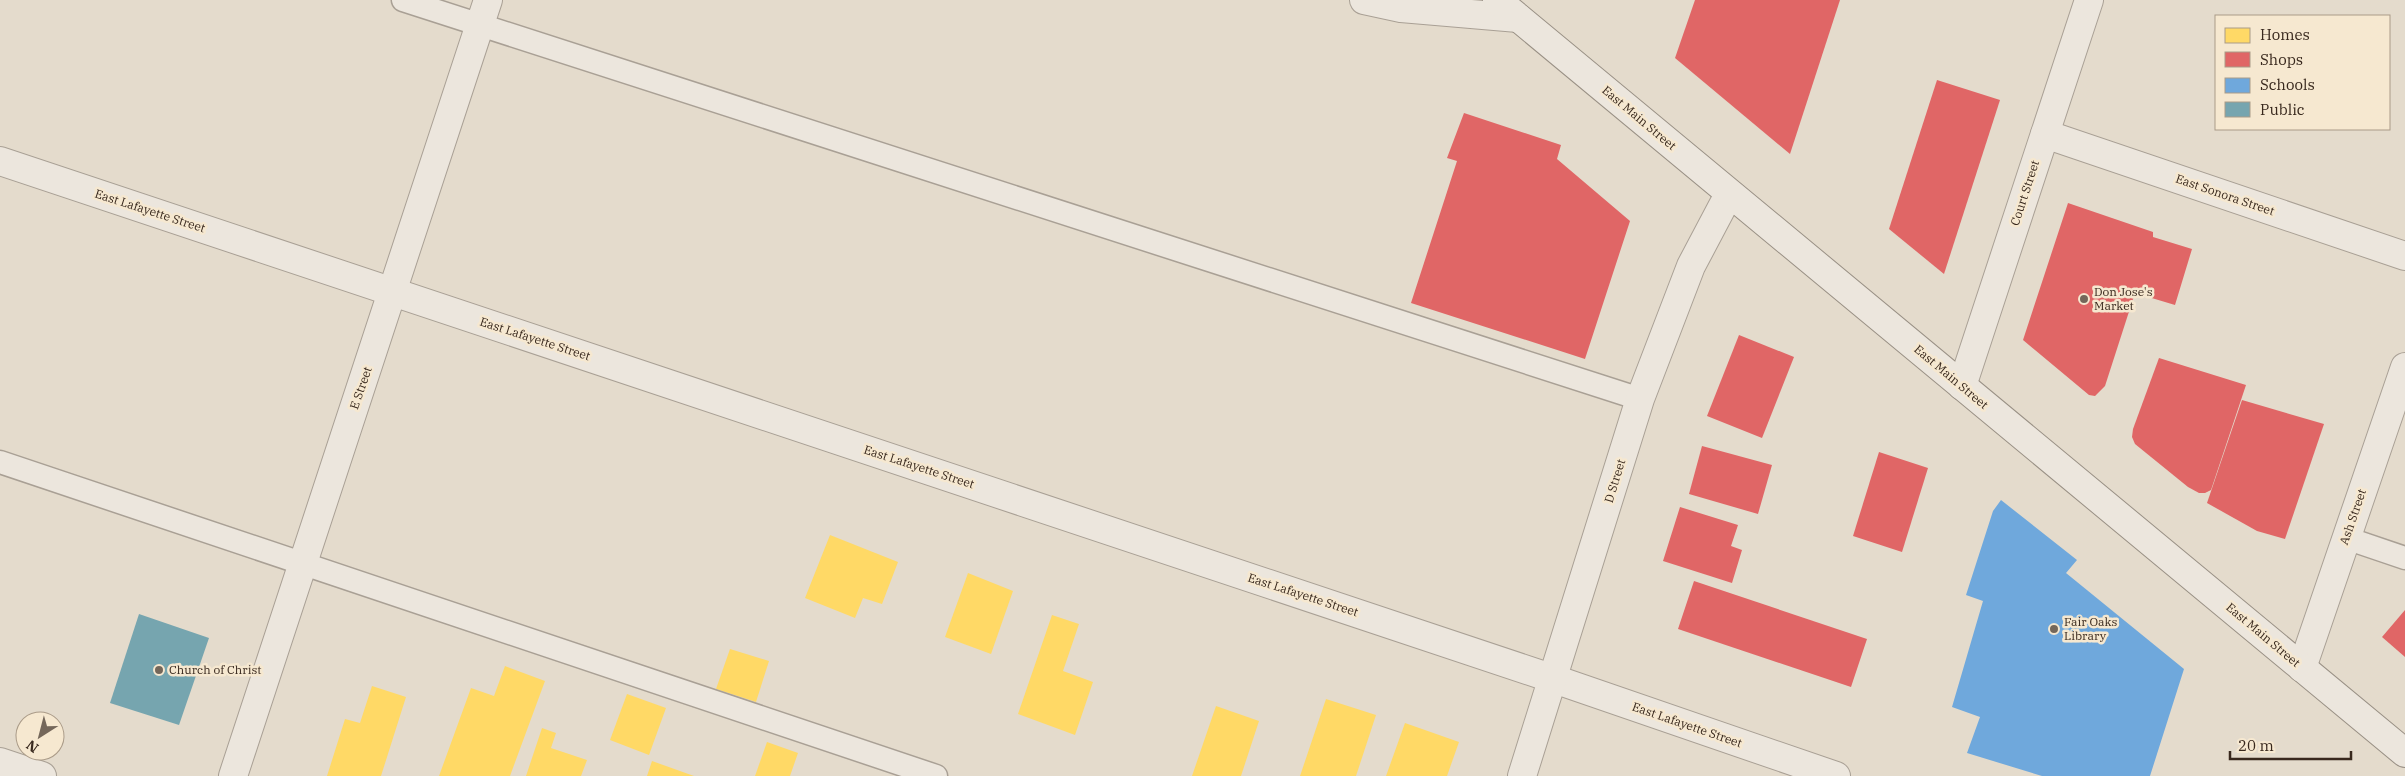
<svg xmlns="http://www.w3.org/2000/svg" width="2405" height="776" font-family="'IBM Plex Serif',serif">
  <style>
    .homes { fill: #ffd966 }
    .shops { fill: #e06666 }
    .schools { fill: #6fa8dc }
    .public { fill: #76a5af }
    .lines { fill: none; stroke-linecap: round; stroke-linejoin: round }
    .lane-casing { stroke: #a9a095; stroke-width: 25 }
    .street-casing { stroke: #a9a095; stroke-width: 30 }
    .secondary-casing { stroke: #999085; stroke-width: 30 }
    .lane { stroke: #ece6dd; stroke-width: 22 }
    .street { stroke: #ece6dd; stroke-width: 28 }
    .secondary { stroke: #ece6dd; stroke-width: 28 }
    .poi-dot { fill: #74675a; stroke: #f6e8d0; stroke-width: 2 }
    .labels { text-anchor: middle; stroke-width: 5; stroke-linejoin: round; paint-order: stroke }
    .street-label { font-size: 12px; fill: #38281d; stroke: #f6e8d0 }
    .poi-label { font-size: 12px; fill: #38281d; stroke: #f6e8d0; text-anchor: start }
  </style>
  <rect width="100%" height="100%" fill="#e4dbcc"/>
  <g class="homes">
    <path d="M830,535L898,562L882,604L863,598L855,618L805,598Z"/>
    <path d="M968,573L1013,591L991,654L945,637Z"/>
    <path d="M1052,615L1079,624L1063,671L1093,682L1075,735L1018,714Z"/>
    <path d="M730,649L769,661L756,702L716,689Z"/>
    <path d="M505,666L545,681L510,776H439L471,688L494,696Z"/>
    <path d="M372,686L406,697L381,776H327L345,719L360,723Z"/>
    <path d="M627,694L666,708L649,755L610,740Z"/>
    <path d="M1326,699L1376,715L1356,776H1300Z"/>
    <path d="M1216,706L1259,721L1241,776H1192Z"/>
    <path d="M1405,723L1459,742L1447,776H1386Z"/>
    <path d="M542,728L556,733L551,748L587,760L581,776H526Z"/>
    <path d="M767,742L798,753L790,776H755Z"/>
    <path d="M652,761L694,776H647Z"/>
  </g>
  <g class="shops">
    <path d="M1695,0H1840L1790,154L1675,58Z"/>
    <path d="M1937,80L2000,100L1944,274L1889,229Z"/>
    <path d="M1464,113L1561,145L1557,159L1630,221L1585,359L1411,303L1457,161L1447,158Z"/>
    <path d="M2068,203L2153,232V237L2192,249L2175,305L2135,293L2105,386L2095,396L2089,395L2023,340Z"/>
    <path d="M1739,335L1794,357L1762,438L1707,416Z"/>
    <path d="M2159,358L2246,385L2211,490L2205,493H2199L2188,487L2135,444L2132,437L2133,429Z"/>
    <path d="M2242,400L2324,424L2285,539L2257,531L2207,503Z"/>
    <path d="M1702,446L1772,465L1758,514L1689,494Z"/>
    <path d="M1879,452L1928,468L1902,552L1853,536Z"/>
    <path d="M1680,507L1738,525L1731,546L1742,550L1732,583L1663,561Z"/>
    <path d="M1694,581L1867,639L1851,687L1678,629Z"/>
    <path d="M2405,610V657L2382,637Z"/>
  </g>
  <path class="schools" d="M2001,500L2077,560L2066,573L2184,669L2150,776H2042L1967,753L1980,717L1952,707L1983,601L1966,595L1993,511Z"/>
  <path class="public" d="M139,614L209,638L179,725L110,703Z"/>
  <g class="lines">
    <defs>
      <g id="lane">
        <path d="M403,0L1640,399"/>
        <path d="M0,462L936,776"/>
        <path d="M2346,538L2405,558"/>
      </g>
      <g id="street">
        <path d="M1364,0L1401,8L1518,18"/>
        <path d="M2045,134L2405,256"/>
        <path d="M0,161L1554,679L1836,776"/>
        <path d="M1962,386L2089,0"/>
        <path d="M2302,668L2405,367"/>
        <path d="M0,762L42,776"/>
        <path d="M233,776L488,0"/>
        <path d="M1522,776L1640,399L1691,266L1729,194"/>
      </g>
      <path id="secondary" d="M1497,0L2405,753"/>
    </defs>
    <use href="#lane" class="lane-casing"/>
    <use href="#street" class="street-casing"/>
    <use href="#secondary" class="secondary-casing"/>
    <use href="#lane" class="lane"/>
    <use href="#street" class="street"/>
    <use href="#secondary" class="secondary"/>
  </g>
  <g class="poi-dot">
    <circle cx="2084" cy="299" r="5"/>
    <circle cx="2054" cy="629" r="5"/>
    <circle cx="159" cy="670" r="5"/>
  </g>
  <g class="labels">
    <g class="street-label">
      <text transform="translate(1639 118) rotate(40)" y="4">East Main Street</text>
      <text transform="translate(2025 193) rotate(-72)" y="4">Court Street</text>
      <text transform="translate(2225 195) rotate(19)" y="4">East Sonora Street</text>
      <text transform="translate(150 211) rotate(18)" y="4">East Lafayette Street</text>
      <text transform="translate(535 339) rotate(18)" y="4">East Lafayette Street</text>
      <text transform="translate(1951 377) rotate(40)" y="4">East Main Street</text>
      <text transform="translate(361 388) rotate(-71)" y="4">E Street</text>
      <text transform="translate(919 467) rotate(18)" y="4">East Lafayette Street</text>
      <text transform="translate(1615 481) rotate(-73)" y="4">D Street</text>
      <text transform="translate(2353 517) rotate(-71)" y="4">Ash Street</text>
      <text transform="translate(1303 595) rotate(18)" y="4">East Lafayette Street</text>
      <text transform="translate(2263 635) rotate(40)" y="4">East Main Street</text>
      <text transform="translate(1687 725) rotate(19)" y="4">East Lafayette Street</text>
    </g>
    <g class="poi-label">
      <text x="2094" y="296">Don Jose's<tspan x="2094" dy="14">Market</tspan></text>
      <text x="2064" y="626">Fair Oaks<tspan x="2064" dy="14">Library</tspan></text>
      <text x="169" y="674">Church of Christ</text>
    </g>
  </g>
  <rect x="2215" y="15" width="175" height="115" fill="#f6e8d0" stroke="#aa9b88"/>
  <rect x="2225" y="28" width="25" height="15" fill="#ffd966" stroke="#aa9b88"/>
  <text x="2260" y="40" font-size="15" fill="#38281d">Homes</text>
  <rect x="2225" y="52" width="25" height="15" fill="#e06666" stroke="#aa9b88"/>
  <text x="2260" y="65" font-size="15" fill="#38281d">Shops</text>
  <rect x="2225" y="78" width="25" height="15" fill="#6fa8dc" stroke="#aa9b88"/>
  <text x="2260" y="90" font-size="15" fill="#38281d">Schools</text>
  <rect x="2225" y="102" width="25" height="15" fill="#76a5af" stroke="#aa9b88"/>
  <text x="2260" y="115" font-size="15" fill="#38281d">Public</text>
  <g transform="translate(40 736) rotate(216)"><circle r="24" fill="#f6e8d0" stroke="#aa9b88"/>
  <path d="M0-4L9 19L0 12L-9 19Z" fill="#74675a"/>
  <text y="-8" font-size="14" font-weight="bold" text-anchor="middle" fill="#38281d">N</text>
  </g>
  <path d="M2230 751v8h121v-8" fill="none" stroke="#38281d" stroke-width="2.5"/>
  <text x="2238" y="751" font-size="15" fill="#38281d" stroke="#f6e8d0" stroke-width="4" paint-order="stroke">20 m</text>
</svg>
